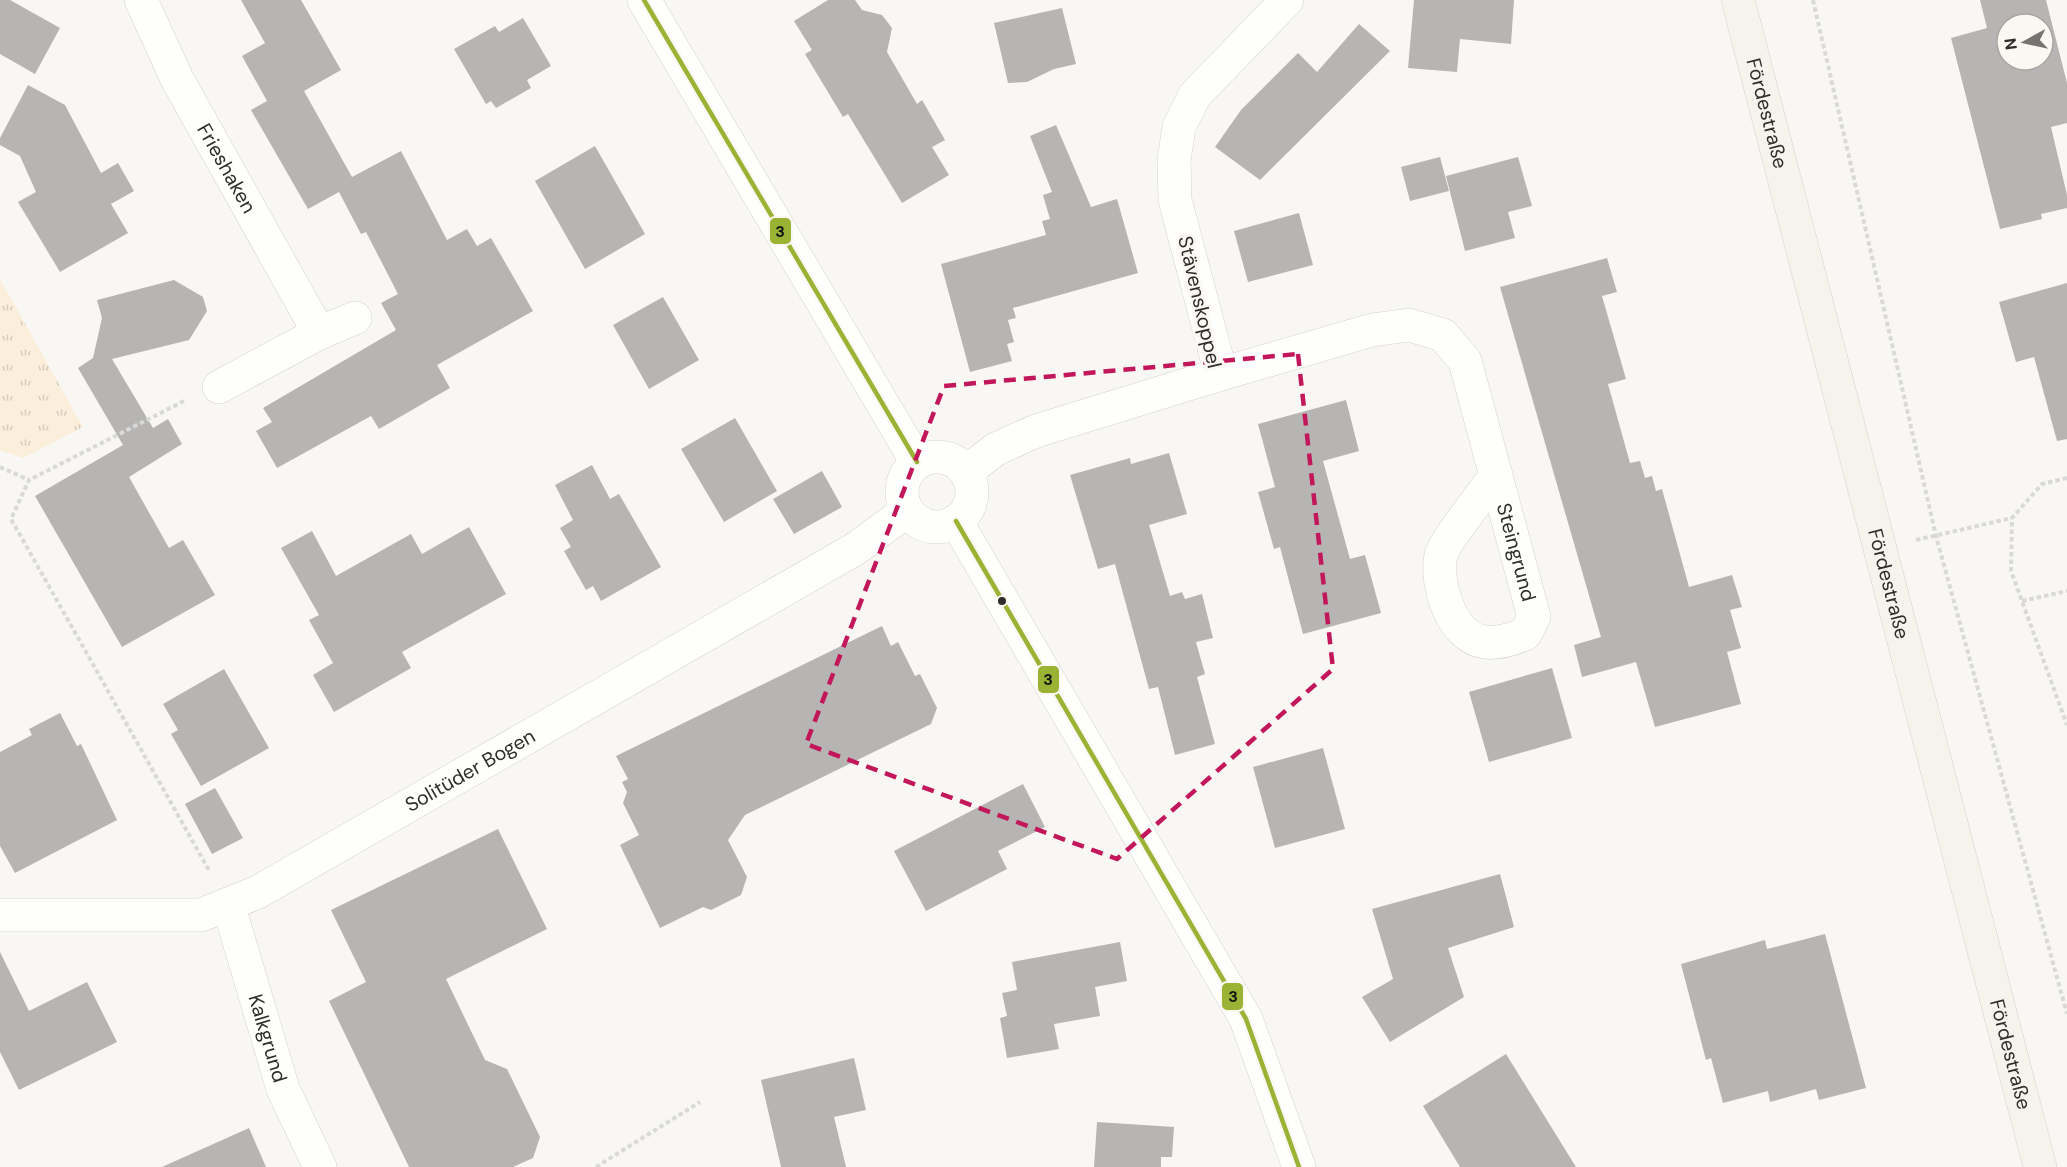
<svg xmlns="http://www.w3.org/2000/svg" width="2067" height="1167" font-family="'DM Sans',sans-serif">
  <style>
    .park { fill: url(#park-tufts) }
    .building { fill: #b6b5b3; fill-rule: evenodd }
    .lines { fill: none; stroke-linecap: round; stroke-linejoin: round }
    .minor-casing { stroke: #d4d2d1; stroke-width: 34 }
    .major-casing { stroke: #d3d2d1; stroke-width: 34 }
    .path { stroke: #dad9d9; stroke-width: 4; stroke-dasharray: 4.5 3; stroke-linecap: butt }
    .minor { stroke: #fefefd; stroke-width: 33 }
    .major { stroke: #f6f2ec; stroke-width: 33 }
    .bus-1-casing { stroke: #fbf7f2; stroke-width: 9 }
    .bus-1 { stroke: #9bb335; stroke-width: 4.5 }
    .marked { fill: none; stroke: #c2185b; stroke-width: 4.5; stroke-dasharray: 12 8; stroke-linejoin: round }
    .bus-dot { fill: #2e2d2b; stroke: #fbf7f2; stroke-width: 2 }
    .labels { text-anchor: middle; stroke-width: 6; stroke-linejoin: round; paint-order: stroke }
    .street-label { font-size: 20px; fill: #2e2d2b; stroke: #fbf7f2 }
    .line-badge { stroke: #fbf7f2; stroke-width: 2 }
    .pale-badge-label { font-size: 16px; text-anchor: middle; font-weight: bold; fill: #111 }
  </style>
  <defs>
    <pattern id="park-tufts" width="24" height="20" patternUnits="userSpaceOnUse" patternTransform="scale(1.5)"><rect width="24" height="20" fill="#fbeeda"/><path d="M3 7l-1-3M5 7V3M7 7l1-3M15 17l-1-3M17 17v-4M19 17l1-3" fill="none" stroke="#d7ccbb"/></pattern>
  </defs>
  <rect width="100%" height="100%" fill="#f9f7f4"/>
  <path class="park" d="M0,279L83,427L23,458L0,450Z"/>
  <g class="building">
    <path d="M0,0H10L60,28L35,74L0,54Z"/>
    <path d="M241,0H301L341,70L304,91L352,177L401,151L447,240L467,229L477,246L491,238L533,311L437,365L450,388L379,429L371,416L277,468L256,431L272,422L263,408L396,330L381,303L398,294L366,232L361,234L339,192L308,209L251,110L267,101L242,56L265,43Z"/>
    <path d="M828,0H855L862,10L882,15L892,28L887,52L917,104L922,100L945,140L932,147L949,175L902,203L848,114L843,117L805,54L812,50L794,21Z"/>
    <path d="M1414,0H1514L1511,44L1460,39L1457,72L1408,68Z"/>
    <path d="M1980,0H2046L2067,83V123L2051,127L2067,195V208L2041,214L2042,219L2000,229L1951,38L1987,28ZM2007,24H2043V60H2007Z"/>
    <path d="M1062,8L1076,64L1054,69L1027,82L1008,83L994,23Z"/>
    <path d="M523,18L551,66L527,80L531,88L496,108L491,101L486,104L454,49L495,26L499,32Z"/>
    <path d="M1359,24L1390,51L1260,180L1215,147L1241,110L1298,53L1317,72Z"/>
    <path d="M28,85L65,105L101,173L118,163L134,191L111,204L128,233L60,272L18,202L36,192L20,156L0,145V138Z"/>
    <path d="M1056,125L1091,207L1117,199L1138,273L1013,308L1016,318L1008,320L1014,342L1007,344L1012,361L970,372L941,264L1046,235L1042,221L1050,219L1043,195L1052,192L1030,136Z"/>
    <path d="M595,146L645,234L585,269L535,181Z"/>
    <path d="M1440,157L1449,191L1410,201L1401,167Z"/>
    <path d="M1518,157L1532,206L1508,212L1515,238L1465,251L1446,176Z"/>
    <path d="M1299,213L1313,265L1248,282L1234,231Z"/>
    <path d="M1607,258L1617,292L1602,296L1626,379L1608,384L1630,463L1640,461L1645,478L1652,476L1656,491L1662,489L1689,587L1732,575L1742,607L1730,610L1741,648L1727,652L1741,704L1655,727L1636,662L1582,677L1574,645L1601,637L1500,287Z"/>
    <path d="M174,280L203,297L207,311L189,340L112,359L153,428L168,419L182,444L129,477L169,548L183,540L215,595L122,647L35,496L123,445L78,368L93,358L102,318L97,300Z"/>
    <path d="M2067,283V439L2057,441L2034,357L2016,362L1999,302Z"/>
    <path d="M663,297L699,360L649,389L613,325Z"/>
    <path d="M1346,400L1359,451L1323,461L1350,559L1365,555L1381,613L1303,634L1280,547L1274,549L1258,492L1275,487L1258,424Z"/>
    <path d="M735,418L777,491L724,522L681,449Z"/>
    <path d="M1169,453L1187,514L1149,525L1170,596L1182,592L1185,599L1202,594L1213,638L1196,642L1205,674L1197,677L1215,744L1175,755L1158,687L1149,689L1115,564L1098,569L1070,475L1130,458L1131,464Z"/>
    <path d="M592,465L610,499L619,494L661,567L601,601L593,586L586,590L564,551L571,547L560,528L573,520L555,485Z"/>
    <path d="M822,471L842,507L794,534L773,499Z"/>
    <path d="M469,527L506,594L402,652L411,668L334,712L313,675L333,663L309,620L319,615L281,548L312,531L336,576L411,534L422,554Z"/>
    <path d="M882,626L891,646L898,642L915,676L920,674L937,708L931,724L745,815L728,840L747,877L741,895L711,910L703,907L660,928L620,845L639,835L623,803L627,792L622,782L628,779L616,756Z"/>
    <path d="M1552,668L1572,738L1489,762L1469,692Z"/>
    <path d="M224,669L269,748L201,786L171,734L178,730L163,704Z"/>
    <path d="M60,713L77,746L81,744L117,820L15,873L0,846V752L32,735L29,729Z"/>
    <path d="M1323,748L1345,829L1275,848L1253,767Z"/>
    <path d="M1023,784L1045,827L998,851L1007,869L926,911L894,851Z"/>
    <path d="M215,788L243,838L212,854L185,804Z"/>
    <path d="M498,829L547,929L446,979L485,1060L507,1069L540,1137L533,1158L513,1167H409L329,1001L366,982L331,910Z"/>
    <path d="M1500,874L1514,927L1448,948L1464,997L1390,1042L1362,997L1393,979L1372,909Z"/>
    <path d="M1825,934L1866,1088L1819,1100L1816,1089L1770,1102L1768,1091L1723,1103L1711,1058L1706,1060L1681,964L1765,940L1767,949Z"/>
    <path d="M1120,942L1127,981L1095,987L1100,1016L1054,1024L1059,1049L1007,1058L1000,1018L1007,1016L1002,993L1017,990L1012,962Z"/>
    <path d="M0,952L29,1011L87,982L117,1042L19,1090L0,1052Z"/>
    <path d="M1506,1054L1576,1167H1460L1423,1106Z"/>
    <path d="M854,1058L866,1110L834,1117L846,1167H781L761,1080Z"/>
    <path d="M1097,1122L1174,1127L1172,1157H1161V1167H1094Z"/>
    <path d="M249,1128L266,1167H162Z"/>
  </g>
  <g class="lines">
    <defs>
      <g id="minor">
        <path id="s1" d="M141,0L177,79L319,333"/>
        <path d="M644,0L917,462"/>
        <path id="s2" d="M1221,374L1372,330L1409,325L1443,335L1465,361L1534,617L1525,634C1513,639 1498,644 1485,642C1451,638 1435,583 1441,555C1444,542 1486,490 1496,475"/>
        <path d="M219,387L319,333L355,318"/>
        <circle cx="937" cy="492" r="35"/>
        <path d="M966,472L996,449L1036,431L1221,374L1175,200L1174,160L1179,127L1195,95L1287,0"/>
        <path d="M956,521L1246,1019L1299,1167"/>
        <path id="s3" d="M228,904L283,1089L320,1167"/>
        <path id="s4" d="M0,915H201L258,892L855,549L907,511"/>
      </g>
      <g id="major">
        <path id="s5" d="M1738,0L2040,1167"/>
      </g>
    </defs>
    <use href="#minor" class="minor-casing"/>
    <use href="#major" class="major-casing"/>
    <g class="path">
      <path d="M1813,0L1936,536L2067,1014"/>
      <path d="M184,401L29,480L11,519L210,872"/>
      <path d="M0,467L29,480"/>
      <path d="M2067,478L2042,484L2012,518L2011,571L2067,725"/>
      <path d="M1916,540L2012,518"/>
      <path d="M2022,601L2067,591"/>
      <path d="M596,1167L700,1102"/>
    </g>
    <use href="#minor" class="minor"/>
    <use href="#major" class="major"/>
    <defs>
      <g id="bus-1">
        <path d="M644,0L917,462"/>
        <path d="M956,521L1246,1019L1299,1167"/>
      </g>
    </defs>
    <use href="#bus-1" class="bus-1-casing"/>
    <use href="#bus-1" class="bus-1"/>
  </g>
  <path class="marked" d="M1298,354L1333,669L1117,859L806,744L944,386Z"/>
  <circle class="bus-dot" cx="1002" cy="601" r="5"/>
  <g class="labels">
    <g class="street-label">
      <text dy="7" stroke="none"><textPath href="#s5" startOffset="117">Fördestraße</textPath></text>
      <text dy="7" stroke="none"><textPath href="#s1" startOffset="189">Frieshaken</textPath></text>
      <text transform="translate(1200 302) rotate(77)" y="7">Stävenskoppel</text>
      <text dy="7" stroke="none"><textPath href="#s2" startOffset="462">Steingrund</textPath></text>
      <text dy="7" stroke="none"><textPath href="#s5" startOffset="603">Fördestraße</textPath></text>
      <text dy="7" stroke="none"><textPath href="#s4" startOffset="507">Solitüder Bogen</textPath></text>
      <text dy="7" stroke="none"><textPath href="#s3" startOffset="140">Kalkgrund</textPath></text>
      <text dy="7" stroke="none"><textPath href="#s5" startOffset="1089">Fördestraße</textPath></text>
    </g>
  </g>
  <g class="line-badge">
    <rect x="769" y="217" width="23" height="28" rx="6" fill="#9bb335"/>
    <rect x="1037" y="665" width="23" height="29" rx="6" fill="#9bb335"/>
    <rect x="1221" y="982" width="23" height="29" rx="6" fill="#9bb335"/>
  </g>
  <g class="pale-badge-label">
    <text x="780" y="237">3</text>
    <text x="1048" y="685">3</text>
    <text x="1233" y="1002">3</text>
  </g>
  <g transform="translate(2025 42) rotate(262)"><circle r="28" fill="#fbf7f2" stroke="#a9a6a2" stroke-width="1.5"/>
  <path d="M0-4.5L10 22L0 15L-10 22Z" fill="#757471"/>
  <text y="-9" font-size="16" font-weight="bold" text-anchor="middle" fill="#2e2d2b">N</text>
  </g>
</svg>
